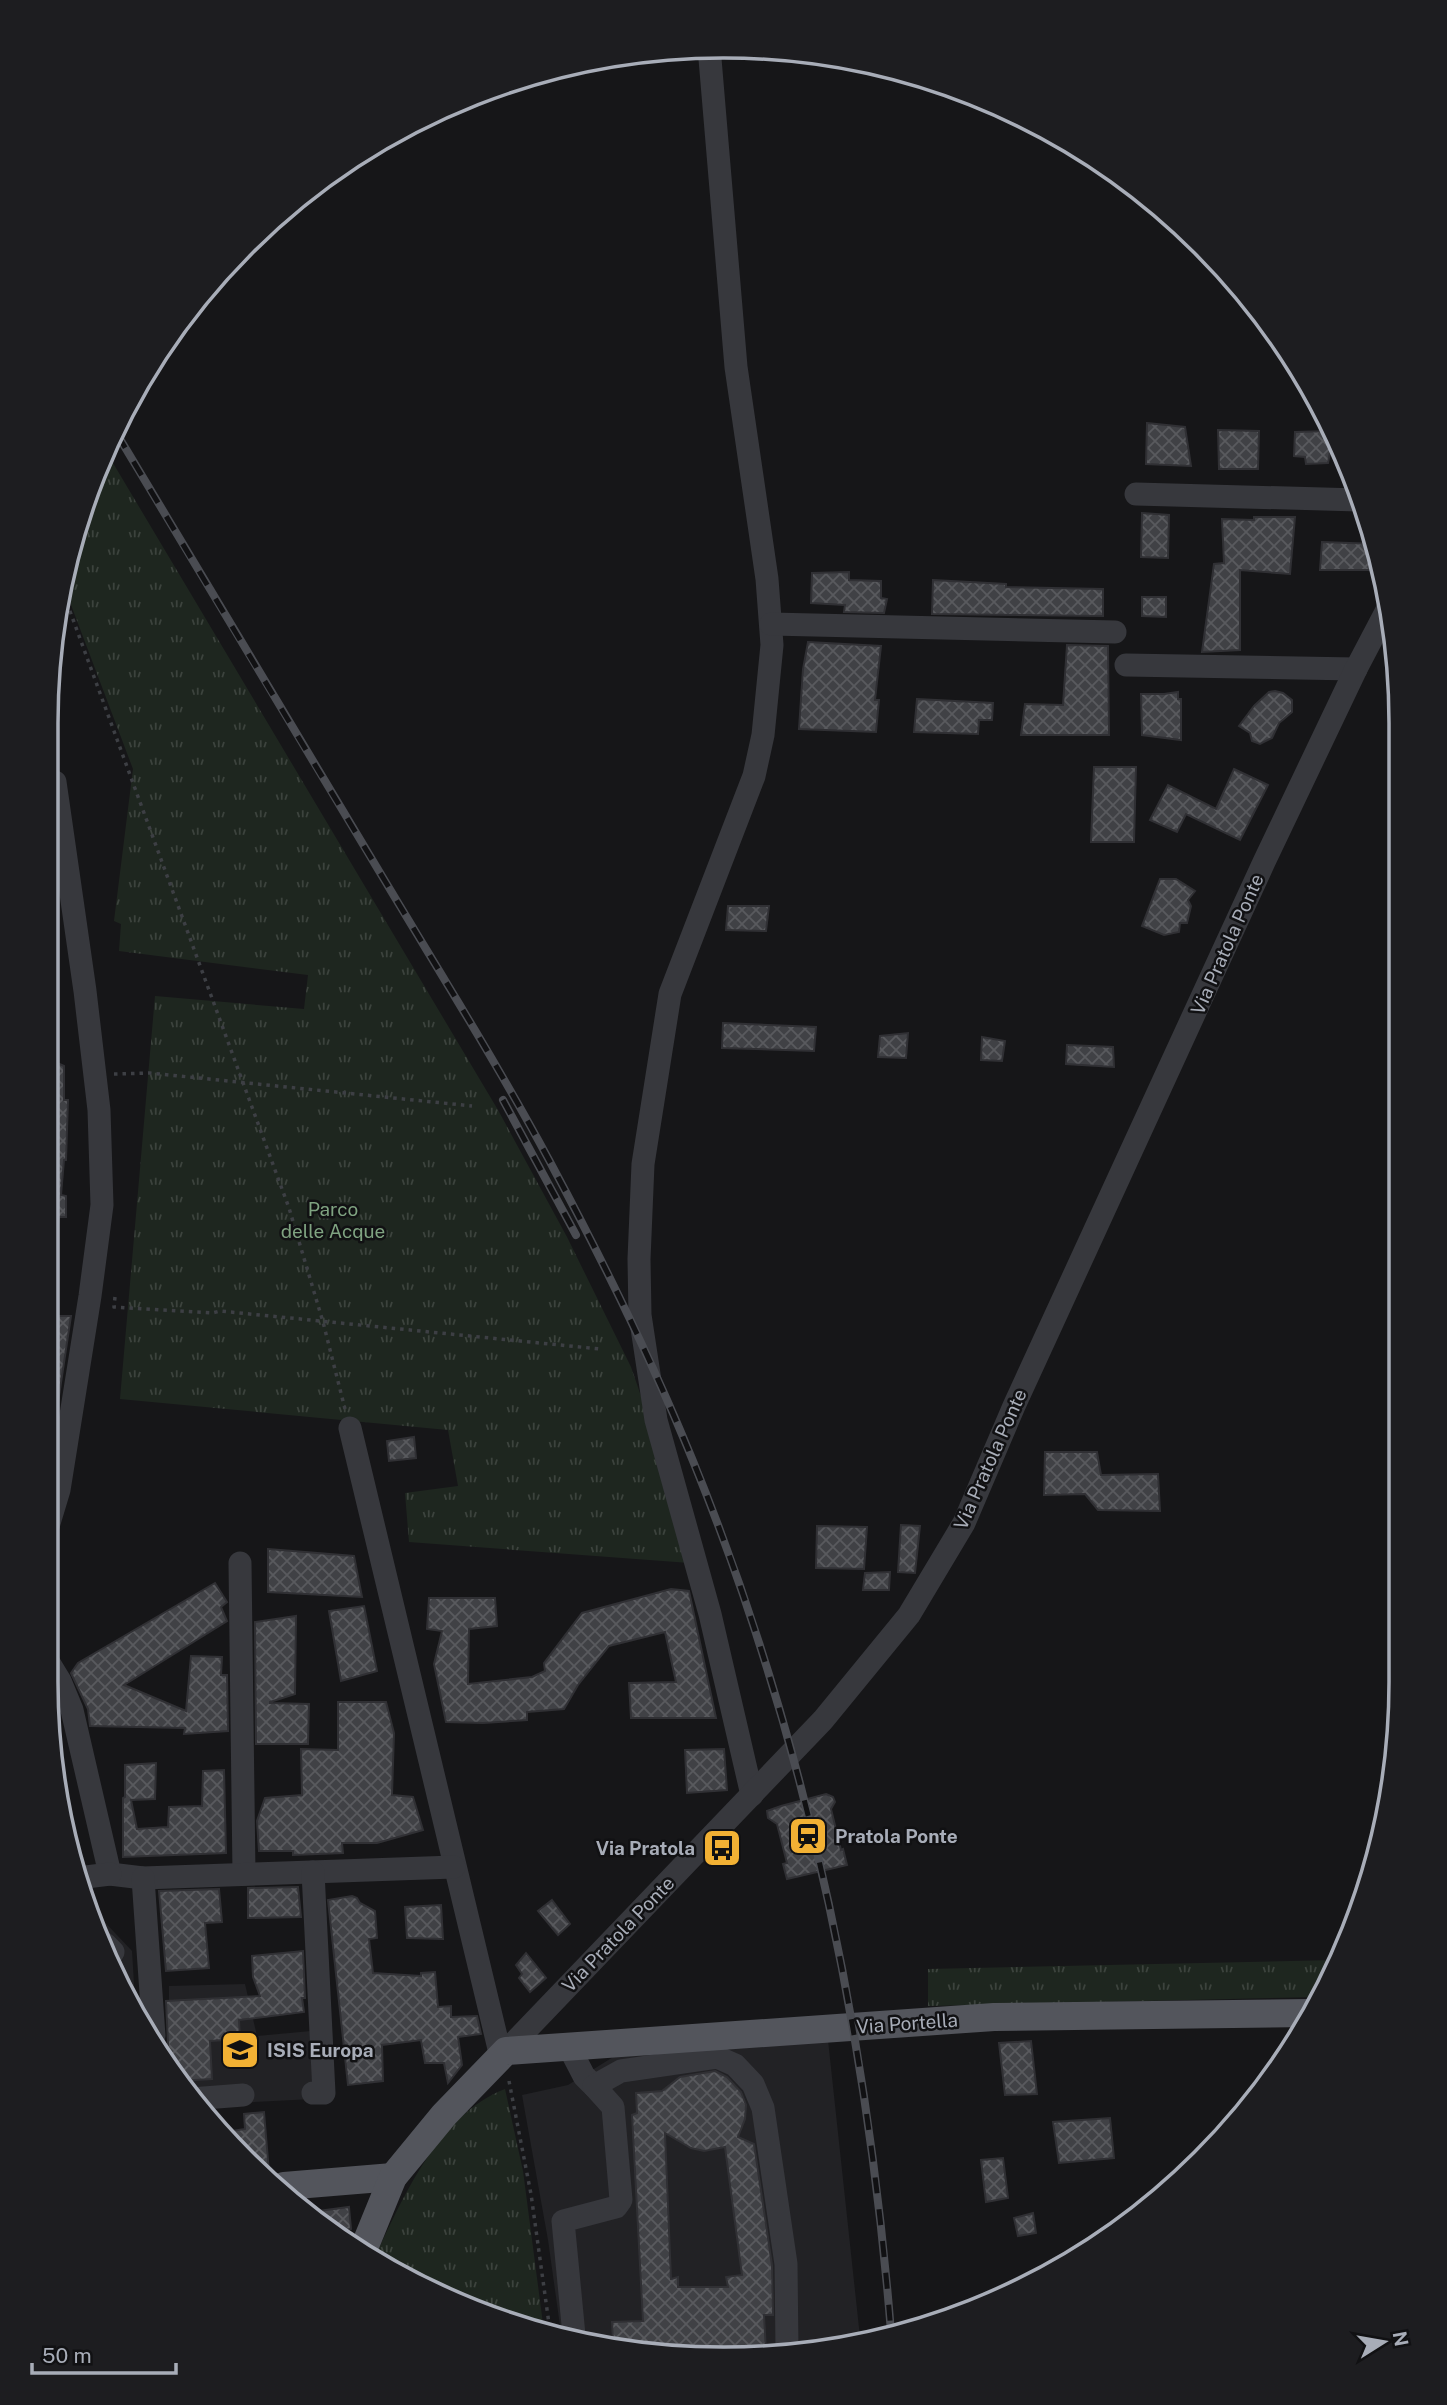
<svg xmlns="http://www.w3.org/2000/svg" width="1447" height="2405" font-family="'Public Sans',sans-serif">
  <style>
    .built { fill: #222225 }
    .grass { fill: url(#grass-tufts) }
    .building { fill: url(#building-cross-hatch); stroke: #303034; stroke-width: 2; fill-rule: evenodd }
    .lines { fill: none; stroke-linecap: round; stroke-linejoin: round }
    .path { stroke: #3d3f44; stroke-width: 3.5; stroke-dasharray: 3.5 5; stroke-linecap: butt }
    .minor { stroke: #37383d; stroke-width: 23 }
    .major { stroke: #53555c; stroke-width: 28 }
    .rail-casing { stroke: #4a4c52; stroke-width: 8 }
    .rail { stroke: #111113; stroke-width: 5; stroke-dasharray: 16; stroke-linecap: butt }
    .labels { text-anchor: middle; stroke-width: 5; stroke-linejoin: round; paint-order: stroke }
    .street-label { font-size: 19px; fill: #a8adb8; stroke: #111113 }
    .park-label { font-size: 19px; fill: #7fa381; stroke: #111113 }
    .poi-label { font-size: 19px; font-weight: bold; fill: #a8adb8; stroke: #111113; text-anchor: start }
    .rim { fill: none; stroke: #a8adb8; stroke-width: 3.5 }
  </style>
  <defs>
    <pattern id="grass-tufts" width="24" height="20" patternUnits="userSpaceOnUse" patternTransform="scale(1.75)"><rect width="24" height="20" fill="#1e261f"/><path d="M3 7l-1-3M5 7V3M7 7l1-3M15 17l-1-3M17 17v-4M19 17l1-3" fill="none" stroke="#3c433d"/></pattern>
    <pattern id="building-cross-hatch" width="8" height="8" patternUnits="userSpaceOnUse" patternTransform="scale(1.75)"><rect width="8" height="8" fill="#404145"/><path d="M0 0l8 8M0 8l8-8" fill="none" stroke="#595a5e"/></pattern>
  </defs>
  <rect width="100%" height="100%" fill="#161618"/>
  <g class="built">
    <path d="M81,1897L132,1951L135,2000L81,1899Z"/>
    <path d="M245,1984L257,2036L311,2031L313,2099L197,2105L185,2094L169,2064L166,2001L169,2000V1986Z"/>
    <path d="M828,2040L860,2337L723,2359L561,2333L548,2240L522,2095L568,2085L618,2054Z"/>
  </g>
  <g class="grass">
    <path d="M107,453L498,1110L567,1237L631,1367L652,1428L690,1563L409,1542L405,1493L458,1486L448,1430L120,1399L155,996L304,1009L308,975L119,951L121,924L114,921L133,769L65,589L82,505Z"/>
    <path d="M1336,1960L1317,1997L928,2006V1969Z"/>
    <path d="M505,2089L523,2171L543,2324H506L374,2259C403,2198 438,2115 505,2089Z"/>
  </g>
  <g class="building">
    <path d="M1147,423L1185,427L1191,466L1146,464Z"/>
    <path d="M1218,430L1259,431L1258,469H1219Z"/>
    <path d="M1330,431L1339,453L1330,452L1328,463L1306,464L1305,457L1294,456L1295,432Z"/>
    <path d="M1142,513L1169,515L1168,558L1141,557Z"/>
    <path d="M1254,517H1295L1290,574L1240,570V650L1202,652L1214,564L1224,563L1222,519L1254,520Z"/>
    <path d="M1322,542L1377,544L1376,570H1320Z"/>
    <path d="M849,572V580L881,581V598L887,599L884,613L844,612L845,605L811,603L812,573Z"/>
    <path d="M933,580L1006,584V587L1103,589V616L932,614Z"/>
    <path d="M1142,597H1166V617L1142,616Z"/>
    <path d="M808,642L881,646L875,700H879L876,732L799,729L803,669Z"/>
    <path d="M1067,645L1108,646L1109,735H1021L1025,704L1063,705Z"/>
    <path d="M1275,691L1283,693L1292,700V712L1279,723L1272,738L1260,744L1252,741L1250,733L1239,726L1254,706L1269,692Z"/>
    <path d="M1178,692V699H1181V740L1142,735L1141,694H1164Z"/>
    <path d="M917,699L993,703L992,720H979L978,734L914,732Z"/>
    <path d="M1094,767H1136L1134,842H1091Z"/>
    <path d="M1234,769L1268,785L1240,840L1186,814L1177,832L1150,820L1168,785L1216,809Z"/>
    <path d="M1160,879H1176L1195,891L1188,900L1191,906L1187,923H1180L1179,932L1164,935L1142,926Z"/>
    <path d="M728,906H769L766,931L726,930Z"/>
    <path d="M723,1023L816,1027L814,1051L722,1048Z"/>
    <path d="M908,1033L906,1058L878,1057L880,1036Z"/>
    <path d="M982,1037L1005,1041L1002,1061L981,1060Z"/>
    <path d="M1067,1045L1113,1047L1114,1067L1066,1064Z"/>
    <path d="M46,1058L64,1066V1100H68L66,1160H64L61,1195L66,1196V1217H59L57,1233H46Z"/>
    <path d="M46,1316H71L53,1436L46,1435Z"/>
    <path d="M414,1437L416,1458L389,1461L387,1441Z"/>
    <path d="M1045,1452H1097L1101,1475L1158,1474L1160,1511L1098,1510L1085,1494L1044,1495Z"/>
    <path d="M901,1525L920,1526L915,1573L898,1572Z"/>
    <path d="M817,1526L867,1527L864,1569L816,1568Z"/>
    <path d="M268,1549L354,1556L362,1597L268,1592Z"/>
    <path d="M890,1572L889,1590H863L865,1573Z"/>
    <path d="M215,1583L227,1602L221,1607L227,1621L124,1685L186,1711L191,1656L222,1657L221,1675H227L228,1731L184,1734L185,1728L90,1726L88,1709L71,1673L78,1663Z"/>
    <path d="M671,1589L689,1591L716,1718H631L629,1683L676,1682L665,1632L609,1646L578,1685L564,1709L527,1712V1720L483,1723L446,1722L434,1664L442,1631L427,1629L429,1598H495L497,1626L469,1629L468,1684L532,1677L545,1671L544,1663L582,1613Z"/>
    <path d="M364,1606L377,1671L341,1681L329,1611Z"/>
    <path d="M296,1616L295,1694L270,1702V1703L309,1704L308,1744H256L255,1622Z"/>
    <path d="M338,1702H386L394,1733L392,1795L413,1797L423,1830L377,1843H342L343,1853L293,1855V1851H259L257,1821L265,1798L302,1795L301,1749L338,1750Z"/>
    <path d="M724,1749L727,1790L687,1793L685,1750Z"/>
    <path d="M156,1763L155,1799L131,1800L137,1829L168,1827L169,1807L202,1806L203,1771L224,1770L226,1853L123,1857V1798L125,1797V1765Z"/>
    <path d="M826,1794L833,1797L835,1802L831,1809L841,1850L843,1849L847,1865L787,1879L783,1864L787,1863L777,1824L768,1818L767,1811L781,1806Z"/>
    <path d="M298,1887L301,1917L248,1918V1888Z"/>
    <path d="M219,1889L222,1922L205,1923L209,1968L166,1971L159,1891Z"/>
    <path d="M352,1896L357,1898L360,1903L375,1911L377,1938L369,1939L373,1973L421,1976V1973L435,1972L438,2007L451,2006V2017L477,2016L481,2034L458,2037L462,2065L448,2083L444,2063H425L421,2040L382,2045L383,2081L348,2085L328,1900Z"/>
    <path d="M552,1900L570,1924L558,1935L538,1911Z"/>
    <path d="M441,1905L443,1939L407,1938L405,1907Z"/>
    <path d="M303,1951L305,1998H302L304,2012L239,2020L240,2039L210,2041L212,2079L178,2081L169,2064L166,2001L260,1996L253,1977L252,1956Z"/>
    <path d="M526,1953L546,1978L530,1992L519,1978L522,1974L516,1965Z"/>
    <path d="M1031,2041L1037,2094L1005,2095L999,2043Z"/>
    <path d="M715,2071L727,2077L741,2092L746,2105L745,2119L738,2137L754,2144L772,2265L773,2315H764L766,2352L723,2359L613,2341L612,2322L643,2321L632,2115L637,2113L636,2093L662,2091L680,2077ZM665,2133L691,2148L704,2151L725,2147L742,2275L726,2277L728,2287H678V2277L671,2279Z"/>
    <path d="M264,2112L269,2172L226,2132L245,2129L244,2114Z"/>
    <path d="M1110,2118L1114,2158L1059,2163L1053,2122Z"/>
    <path d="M1003,2158L1008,2198L986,2202L981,2160Z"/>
    <path d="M349,2207L351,2229L333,2232L311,2212Z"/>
    <path d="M1033,2213L1036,2233L1018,2236L1014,2218Z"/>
  </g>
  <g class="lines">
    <g class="path">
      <path d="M64,595L289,1208L323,1322L345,1409"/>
      <path d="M114,1074L150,1073L472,1106"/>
      <path d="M115,1297L114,1307L212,1313L220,1311L600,1349"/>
      <path d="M509,2081L531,2194L550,2331"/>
    </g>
    <g class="minor">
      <path d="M709,47L736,367L767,579L772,645L763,735L754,776L670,994L643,1164L639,1259L640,1315L656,1420L710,1614L752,1795"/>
      <path d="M1136,494L1359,500"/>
      <path d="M771,624L1115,632"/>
      <path d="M1126,665L1356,669"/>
      <path d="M350,1428L501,2057"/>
      <path d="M46,1533L59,1490L90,1296L102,1205L99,1110L85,991L55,782"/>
      <path d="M240,1563L244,1874"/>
      <path d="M46,1658L60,1681L72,1710L110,1874L143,1878L454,1867"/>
      <path d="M78,1878L110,1874"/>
      <path d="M143,1878L154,2036"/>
      <path d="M105,1944L113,1952"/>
      <path d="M569,2047L584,2076L594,2086"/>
      <path d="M506,2051L823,1720L909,1615L964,1523L1014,1406L1264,862L1356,669L1388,608"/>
      <path d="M313,2093H324L313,1872"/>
      <path d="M191,2099L243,2095"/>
      <path d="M574,2335L563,2221L616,2207L621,2200L613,2107L594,2086L621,2071L717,2057L735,2065L753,2084L763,2108L786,2264L787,2349"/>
    </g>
    <g class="major">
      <path d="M284,2186L393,2177"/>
      <path d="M362,2253L393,2177L444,2115L506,2051L994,2017L1310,2013"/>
    </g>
    <defs>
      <g id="rail">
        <path d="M117,434C206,583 295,732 385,881C440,973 498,1065 549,1160C601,1257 651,1358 693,1461C806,1738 867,2034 891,2332"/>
        <path d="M503,1100L576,1235"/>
      </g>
    </defs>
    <use href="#rail" class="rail-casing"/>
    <use href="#rail" class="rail"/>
  </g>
  <defs>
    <symbol id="station-square" viewBox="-11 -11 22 22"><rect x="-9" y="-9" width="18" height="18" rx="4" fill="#f2b134" stroke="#111113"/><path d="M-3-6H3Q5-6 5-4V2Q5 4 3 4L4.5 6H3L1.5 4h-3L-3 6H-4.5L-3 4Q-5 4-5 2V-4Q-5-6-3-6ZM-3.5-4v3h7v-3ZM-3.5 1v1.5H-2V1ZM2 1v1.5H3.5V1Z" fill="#111"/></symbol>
    <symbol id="bus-square" viewBox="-11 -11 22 22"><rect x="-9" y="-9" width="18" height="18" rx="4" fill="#f2b134" stroke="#111113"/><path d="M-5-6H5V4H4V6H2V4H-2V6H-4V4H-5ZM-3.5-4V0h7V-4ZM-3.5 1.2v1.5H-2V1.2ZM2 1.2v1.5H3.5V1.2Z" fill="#111"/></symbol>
    <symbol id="school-square" viewBox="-11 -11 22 22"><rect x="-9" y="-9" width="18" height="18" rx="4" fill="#f2b134" stroke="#111113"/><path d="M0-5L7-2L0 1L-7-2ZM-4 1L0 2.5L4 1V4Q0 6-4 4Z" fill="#111"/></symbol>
  </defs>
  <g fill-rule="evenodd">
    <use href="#station-square" x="786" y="1814" width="44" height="44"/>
    <use href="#bus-square" x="700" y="1826" width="44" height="44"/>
    <use href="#school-square" x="218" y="2028" width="44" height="44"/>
  </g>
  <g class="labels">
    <g class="street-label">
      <text transform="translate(1227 944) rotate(-66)" y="7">Via Pratola Ponte</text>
      <text transform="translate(990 1459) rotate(-66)" y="7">Via Pratola Ponte</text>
      <text transform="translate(618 1934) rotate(-46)" y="7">Via Pratola Ponte</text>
      <text transform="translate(907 2023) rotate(-4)" y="7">Via Portella</text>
    </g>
    <g class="park-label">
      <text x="333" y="1216">Parco<tspan x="333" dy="22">delle Acque</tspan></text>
    </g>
    <g class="poi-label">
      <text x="835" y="1843">Pratola Ponte</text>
      <text x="695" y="1855" text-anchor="end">Via Pratola</text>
      <text x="267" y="2057">ISIS Europa</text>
    </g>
  </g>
  <path d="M0 0H1447V2405H0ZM723 58H724A665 665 0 0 1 1389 723V1682A665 665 0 0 1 724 2347H723A665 665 0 0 1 58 1682V723A665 665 0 0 1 723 58Z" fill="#1d1d20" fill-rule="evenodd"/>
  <path class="rim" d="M723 58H724A665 665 0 0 1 1389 723V1682A665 665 0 0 1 724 2347H723A665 665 0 0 1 58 1682V723A665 665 0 0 1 723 58Z"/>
  <g transform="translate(1384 2342) rotate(79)" stroke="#111113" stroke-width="5" paint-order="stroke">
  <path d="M0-5L12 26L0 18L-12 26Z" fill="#a8adb8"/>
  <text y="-10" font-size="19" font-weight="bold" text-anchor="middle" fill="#a8adb8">N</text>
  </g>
  <path d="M32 2363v10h144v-10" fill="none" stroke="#a8adb8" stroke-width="3.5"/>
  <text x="42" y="2363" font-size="21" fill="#a8adb8" stroke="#111113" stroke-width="5" paint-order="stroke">50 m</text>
</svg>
